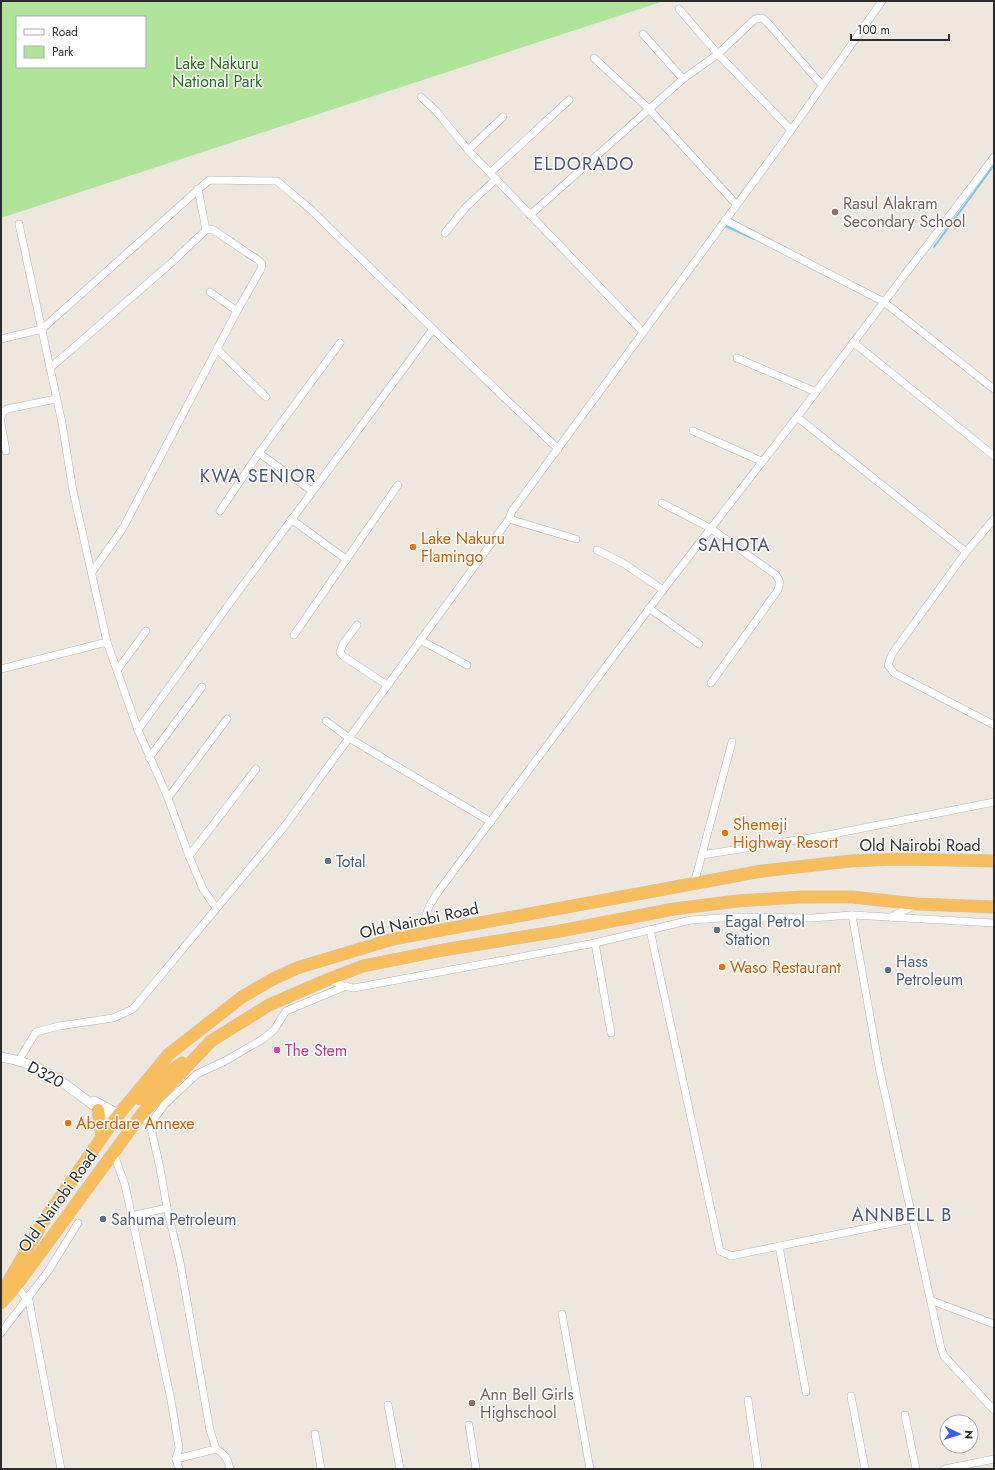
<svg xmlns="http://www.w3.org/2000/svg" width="995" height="1470" font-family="Jost,sans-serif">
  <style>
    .green { fill: #b1e49b; fill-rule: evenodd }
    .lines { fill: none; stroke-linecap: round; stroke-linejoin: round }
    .stream { stroke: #71c9ef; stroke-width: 2 }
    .minor-casing { stroke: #b2b4bf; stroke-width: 8 }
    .tertiary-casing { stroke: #b2b4bf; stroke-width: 10 }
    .trunk-casing { stroke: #c8c8c8; stroke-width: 13 }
    .minor { stroke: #fff; stroke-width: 7 }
    .tertiary { stroke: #fff; stroke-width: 9 }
    .trunk { stroke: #f8bd5c; stroke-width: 12 }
    .education-dot { fill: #8d6e63; stroke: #fff; stroke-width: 1.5 }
    .food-dot { fill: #e8710a; stroke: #fff; stroke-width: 1.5 }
    .service-dot { fill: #5c6f8a; stroke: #fff; stroke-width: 1.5 }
    .hotel-dot { fill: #d1479c; stroke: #fff; stroke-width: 1.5 }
    .labels { text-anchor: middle; stroke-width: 3; stroke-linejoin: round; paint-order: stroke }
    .park-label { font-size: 16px; fill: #286a1a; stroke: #fff }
    .education-label { font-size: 16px; fill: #785e54; stroke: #fff; text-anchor: start }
    .food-label { font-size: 16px; fill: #c56008; stroke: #fff; text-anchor: start }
    .street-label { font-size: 16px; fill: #2c2c2c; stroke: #fff }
    .service-label { font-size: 16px; fill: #4e5e75; stroke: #fff; text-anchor: start }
    .hotel-label { font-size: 16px; fill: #b23c85; stroke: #fff; text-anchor: start }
    .quarter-label { font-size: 18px; letter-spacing: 1px; fill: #4c537d; stroke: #fff }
  </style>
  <rect width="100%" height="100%" fill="#ede7de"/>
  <path class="green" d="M1,1H664L1,218ZM17,17H145V67H17Z"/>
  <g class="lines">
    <g class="stream">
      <path d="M725,226L754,239"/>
      <path d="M934,247L994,165"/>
    </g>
    <defs>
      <g id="minor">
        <path d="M679,9L718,54L791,130"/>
        <path d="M643,34L683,79"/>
        <path d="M594,58L649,109L736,204"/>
        <path d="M421,97L436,111L468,150L643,332"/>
        <path d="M468,150L503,117"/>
        <path d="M490,173L569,100"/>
        <path d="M198,189L206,230"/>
        <path d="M530,215L683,79L718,54L755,19L762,18L767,22L822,85"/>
        <path d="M725,220L884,302L994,389"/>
        <path d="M19,224L62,423L73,491L107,642L138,730L168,798L189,856L203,889L216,908"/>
        <path d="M445,233L466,207L496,179"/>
        <path d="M210,292L237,311"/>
        <path d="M1,339L42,329L209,180L277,181L309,208L433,329"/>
        <path d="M853,342L994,456"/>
        <path d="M217,349L266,397"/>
        <path d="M737,358L816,392"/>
        <path d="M50,368L170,264L206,230L211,229L215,231L258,260L262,264L261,269L237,311L123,528L92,572"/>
        <path d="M797,417L966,552"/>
        <path d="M1,418L2,413L7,409L56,399"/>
        <path d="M1,423L6,451"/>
        <path d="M693,431L761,461"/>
        <path d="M259,453L312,491"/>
        <path d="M662,503L710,528L776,575L780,582L778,590L711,683"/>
        <path d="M220,511L259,453L340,343"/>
        <path d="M291,519L347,560"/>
        <path d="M509,519L576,539"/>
        <path d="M994,519L966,552L892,654L888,665L894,673L994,725"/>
        <path d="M597,550L623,563L663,590"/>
        <path d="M649,608L699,644"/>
        <path d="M357,625L343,644L340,652L343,656L387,685"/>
        <path d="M294,635L398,485"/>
        <path d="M420,640L467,665"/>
        <path d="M1,669L107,642"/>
        <path d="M118,669L146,631"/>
        <path d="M326,721L349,738L491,822"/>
        <path d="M138,730L232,600L433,329L558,449"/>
        <path d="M149,758L202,687"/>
        <path d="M168,798L227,719"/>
        <path d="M702,855L828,835L994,802"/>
        <path d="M189,856L256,769"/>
        <path d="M694,884L732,742"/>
        <path d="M852,915L879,1067L941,1348L944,1356L994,1410"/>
        <path d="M891,917L915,905"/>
        <path d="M650,930L720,1251L731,1256L912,1219"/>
        <path d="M430,932C421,917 429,905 438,892L663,590L797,417L994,157"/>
        <path d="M595,943L611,1033"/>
        <path d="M329,979L343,986L354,988L595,943L691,920L737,917L812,918L852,915L994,923"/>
        <path d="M19,1060L36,1032L59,1026L113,1018L133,1009L284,827L509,519L512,511L780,146L882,1"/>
        <path d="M141,1115L150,1124L160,1168L167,1208L180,1262L210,1430L216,1449C225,1454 228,1459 230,1469"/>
        <path d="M150,1124L165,1104L197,1074L225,1061L263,1039L274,1030L286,1011L346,986"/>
        <path d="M113,1152L125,1185L171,1400L179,1448L176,1459L216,1449"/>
        <path d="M131,1216L167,1208"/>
        <path d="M779,1246L806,1392"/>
        <path d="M16,1286L29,1301L61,1469"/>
        <path d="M930,1300L994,1324"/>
        <path d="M562,1314L590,1469"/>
        <path d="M1,1333L49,1270L78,1223"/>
        <path d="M851,1396L865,1469"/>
        <path d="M748,1400L758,1469"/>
        <path d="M388,1405L400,1469"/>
        <path d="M905,1415L916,1469"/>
        <path d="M469,1425L476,1469"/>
        <path d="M315,1434L321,1469"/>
        <path d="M176,1459L179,1469"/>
        <path d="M945,1469L994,1459"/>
      </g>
      <g id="tertiary">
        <path d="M1,1057C52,1065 74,1094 114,1120"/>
        <path d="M94,1101L118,1114"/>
      </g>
      <g id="trunk">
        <path d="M140,1099L155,1082L182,1063"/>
        <path d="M98,1110L102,1137"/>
        <path d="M1,1294L43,1222L114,1120L169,1054L242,997L273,979L297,968L393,939L762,871L850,861L898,859L994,861"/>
        <path d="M1,1303L16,1286L141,1115L211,1041L269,1005L329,979L363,966L443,950L560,931L674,909L737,901L800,897H852L917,904L994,907"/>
      </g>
    </defs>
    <use href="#minor" class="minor-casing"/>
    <use href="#tertiary" class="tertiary-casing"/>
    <use href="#trunk" class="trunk-casing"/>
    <use href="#minor" class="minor"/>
    <use href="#tertiary" class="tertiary"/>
    <use href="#trunk" class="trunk"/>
  </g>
  <g class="education-dot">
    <circle cx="835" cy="212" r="4"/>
    <circle cx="472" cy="1403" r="4"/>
  </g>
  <g class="food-dot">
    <circle cx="413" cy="547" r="4"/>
    <circle cx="725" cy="833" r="4"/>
    <circle cx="722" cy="967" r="4"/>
    <circle cx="68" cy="1123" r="4"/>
  </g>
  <g class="service-dot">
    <circle cx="328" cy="861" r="4"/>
    <circle cx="717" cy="930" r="4"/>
    <circle cx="888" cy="970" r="4"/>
    <circle cx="103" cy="1219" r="4"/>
  </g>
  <circle class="hotel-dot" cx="277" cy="1050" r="4"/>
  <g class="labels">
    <g class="park-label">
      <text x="217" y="69">Lake Nakuru<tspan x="217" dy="18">National Park</tspan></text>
    </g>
    <g class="education-label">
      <text x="843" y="209">Rasul Alakram<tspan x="843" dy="18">Secondary School</tspan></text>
      <text x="480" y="1400">Ann Bell Girls<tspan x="480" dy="18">Highschool</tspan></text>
    </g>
    <g class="food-label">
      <text x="421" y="544">Lake Nakuru<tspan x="421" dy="18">Flamingo</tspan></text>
      <text x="733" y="830">Shemeji<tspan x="733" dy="18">Highway Resort</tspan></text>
      <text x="730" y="973">Waso Restaurant</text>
      <text x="76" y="1129">Aberdare Annexe</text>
    </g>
    <g class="street-label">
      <text x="920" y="851">Old Nairobi Road</text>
      <text transform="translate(419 920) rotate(-12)" y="6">Old Nairobi Road</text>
      <text transform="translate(46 1074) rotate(28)" y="6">D320</text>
      <text transform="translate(57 1201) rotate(-54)" y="6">Old Nairobi Road</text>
    </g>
    <g class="service-label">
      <text x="336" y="867">Total</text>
      <text x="725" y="927">Eagal Petrol<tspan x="725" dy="18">Station</tspan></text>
      <text x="896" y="967">Hass<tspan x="896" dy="18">Petroleum</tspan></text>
      <text x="111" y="1225">Sahuma Petroleum</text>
    </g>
    <g class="hotel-label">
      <text x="285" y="1056">The Stem</text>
    </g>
    <g class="quarter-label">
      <text x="584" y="170">ELDORADO</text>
      <text x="258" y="482">KWA SENIOR</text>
      <text x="734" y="551">SAHOTA</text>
      <text x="902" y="1221">ANNBELL B</text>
    </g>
  </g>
  <rect width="995" height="1470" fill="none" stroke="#2c2c2c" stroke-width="4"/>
  <rect x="16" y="16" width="130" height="52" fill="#ffffff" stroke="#ababab"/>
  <rect x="24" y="29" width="20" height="6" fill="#ffffff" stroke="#ababab"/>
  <text x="52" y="36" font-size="12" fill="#2c2c2c">Road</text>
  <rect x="24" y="46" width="20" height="12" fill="#b1e49b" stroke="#ababab"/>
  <text x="52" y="56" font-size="12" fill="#2c2c2c">Park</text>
  <g transform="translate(959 1434) rotate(94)"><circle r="19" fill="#ffffff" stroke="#ababab"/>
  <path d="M0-3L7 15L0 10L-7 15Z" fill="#3e5bfa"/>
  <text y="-6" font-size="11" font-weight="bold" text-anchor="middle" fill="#2c2c2c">N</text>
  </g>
  <path d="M851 34v6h98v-6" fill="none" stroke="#2c2c2c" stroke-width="2"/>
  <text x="857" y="34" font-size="12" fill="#2c2c2c" stroke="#ffffff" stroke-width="3" paint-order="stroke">100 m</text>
</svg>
